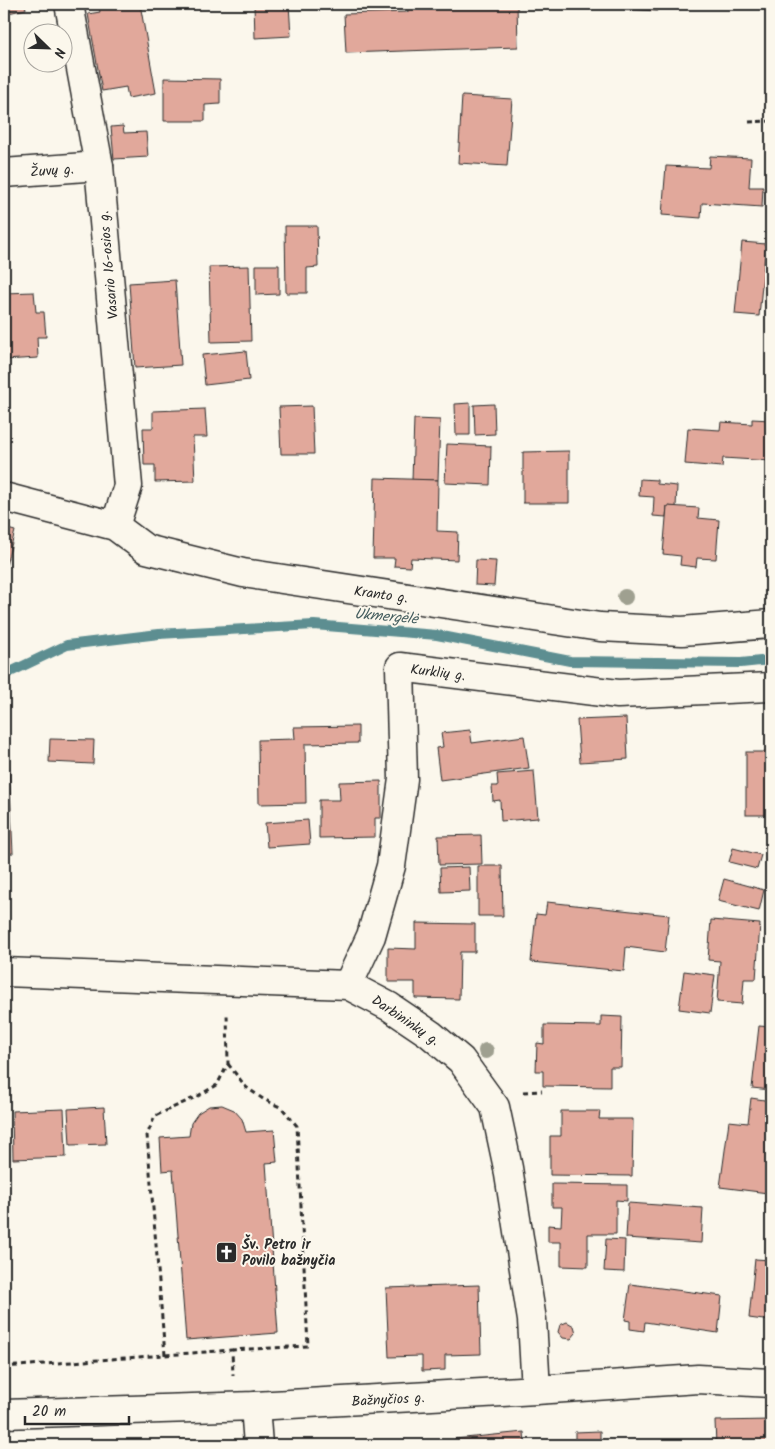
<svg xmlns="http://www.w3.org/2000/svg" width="775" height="1449" font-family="Kalam,sans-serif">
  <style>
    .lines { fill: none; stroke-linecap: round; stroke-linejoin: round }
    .stream { stroke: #5d8e91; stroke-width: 10 }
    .building { fill: #e1a89b; stroke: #2b2b2b }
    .minor-casing { stroke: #2b2b2b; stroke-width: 31 }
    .path { stroke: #2b2b2b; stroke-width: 3; stroke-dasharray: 5 4; stroke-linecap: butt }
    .minor { stroke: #fbf7ec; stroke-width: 28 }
    .tree { fill: #9fa090 }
    .labels { text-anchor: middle; stroke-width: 4; stroke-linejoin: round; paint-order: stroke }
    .street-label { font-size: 14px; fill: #2b2b2b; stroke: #fbf7ec }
    .poi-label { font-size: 14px; font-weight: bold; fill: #2b2b2b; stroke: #fbf7ec; text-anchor: start }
    .water-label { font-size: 15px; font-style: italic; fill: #445d5e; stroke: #fbf7ec }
  </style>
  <rect width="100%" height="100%" fill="#fbf7ec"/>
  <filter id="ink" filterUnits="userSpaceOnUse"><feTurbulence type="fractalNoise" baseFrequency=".02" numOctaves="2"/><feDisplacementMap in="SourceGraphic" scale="10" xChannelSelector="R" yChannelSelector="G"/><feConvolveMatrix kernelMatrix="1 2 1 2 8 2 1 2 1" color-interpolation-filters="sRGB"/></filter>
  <g filter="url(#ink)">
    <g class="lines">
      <path class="stream" d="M4,675L67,645L159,634L314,625L437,635L570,661L741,663L771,660"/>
    </g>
    <g class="building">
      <path d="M4,4H25L26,9L4,14Z"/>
      <path d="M98,4H140L156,93L128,98L126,87L102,91L88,14L100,12Z"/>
      <path d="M163,4H201L200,8L163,6Z"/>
      <path d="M254,4H289L291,36L255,38Z"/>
      <path d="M407,4H517L518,47L346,53L344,14L408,12Z"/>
      <path d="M625,4H657V11L624,9Z"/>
      <path d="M164,78L220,79V104L205,105V121H164Z"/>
      <path d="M462,96L512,99L507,166L458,163Z"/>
      <path d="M123,126L124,133L146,132L148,157L114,159L111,127Z"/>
      <path d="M710,156L751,158L749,187H763L762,207L702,203L701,218L662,215L666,166L709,168Z"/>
      <path d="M285,226H317L318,267L307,268V293H286Z"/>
      <path d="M742,242L766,244L759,316L735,314Z"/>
      <path d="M256,265H279V294L256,295Z"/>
      <path d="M249,266L251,341L211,342L209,267Z"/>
      <path d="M175,280L181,365L135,368L129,283Z"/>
      <path d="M34,292L36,312H44L46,337H37L38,358L4,360V293Z"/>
      <path d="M246,351L249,380L205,385L202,355Z"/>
      <path d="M470,403V435H456L455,404Z"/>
      <path d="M494,404L495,434L475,435L474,405Z"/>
      <path d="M312,406L314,454H281L279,407Z"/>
      <path d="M205,409L207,437H193L195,481L155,482V465H144L143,428H153V411Z"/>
      <path d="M414,419L440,420L438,480H412Z"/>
      <path d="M752,419L771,420V461L723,458L722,467L685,464L688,428L720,430L721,422L752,424Z"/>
      <path d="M447,444L491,446L490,485L445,483Z"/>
      <path d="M569,451V503H523V452Z"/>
      <path d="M375,478L438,480L437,531L458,532L457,560L411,558L410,567L394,566L395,558H373Z"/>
      <path d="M640,479L657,480V484L677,486L676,507L667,506L666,517L653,516L654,497L639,496Z"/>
      <path d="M667,506L699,508L698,518L719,520L716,559L697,558L696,567L680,565L681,556L663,554Z"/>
      <path d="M4,528L15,531L4,573Z"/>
      <path d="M476,560L496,561L494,586L475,585Z"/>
      <path d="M626,718L628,759L580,762L577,720Z"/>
      <path d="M358,726V743L305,744L306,803L259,804L258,740L295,739L294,727Z"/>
      <path d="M470,730L472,743L524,736L529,768L440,780L436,748L443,747L441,733Z"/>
      <path d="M50,739L94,740L93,764L49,762Z"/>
      <rect x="746" y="752" width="25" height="63"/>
      <path d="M9,766L13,853L4,854V767Z"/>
      <path d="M534,771L538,818L501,821L500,800L493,801L492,786H498L497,774Z"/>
      <path d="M381,781V818H375V837L319,838V800H340L339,782Z"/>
      <path d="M308,820L310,844L267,847L265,823Z"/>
      <path d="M481,835L482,864L439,865L438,836Z"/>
      <path d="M733,848L761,855L757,869L729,862Z"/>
      <path d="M478,866H502L503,916H478Z"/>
      <path d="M469,867L470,891L441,892L440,868Z"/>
      <path d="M724,879L764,890L759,911L718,901Z"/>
      <path d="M547,902L669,915L665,952L626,947L624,971L531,962L536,914L545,915Z"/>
      <path d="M711,920L760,924L756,979H744L742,1004L717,1002L720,961L708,960Z"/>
      <path d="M416,923L475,924V952H460L459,999L415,998V982H388V948L416,949Z"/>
      <path d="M684,971L715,975L710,1013L679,1009Z"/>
      <path d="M601,1016L622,1017L621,1067H610V1087L543,1086V1071H536L537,1043L544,1044V1025L601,1026Z"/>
      <path d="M759,1026L771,1027V1090L752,1088Z"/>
      <path d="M751,1098L771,1101V1168L768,1193L720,1187L729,1121L748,1123Z"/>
      <path d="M222,1105L234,1110L242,1119L246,1132L274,1130L277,1162L266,1163L278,1333L186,1340L173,1170L162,1171L160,1138L189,1136L191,1123L198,1113L209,1106Z"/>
      <path d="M104,1107L106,1144L70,1145L68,1109Z"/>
      <path d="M64,1109L66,1157L13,1159L12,1111Z"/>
      <path d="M561,1111H600L599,1119H633L632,1176L550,1175V1136H561Z"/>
      <path d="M552,1184L627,1185V1201L616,1200V1234H588V1267L561,1266V1242H548V1225L561,1226L562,1207H552Z"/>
      <path d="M628,1203L703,1208L701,1243L626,1238Z"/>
      <path d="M606,1239L625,1240L624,1272L604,1271Z"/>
      <path d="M755,1259L771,1260V1321L749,1318Z"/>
      <path d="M630,1284L722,1296L718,1333L645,1322L644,1331L630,1329V1321L625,1320Z"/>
      <path d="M479,1285L481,1354L445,1355V1370L422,1371V1356L389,1357L386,1288Z"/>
      <path d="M567,1322L574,1326L576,1333L571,1339L563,1338L558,1332L560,1325Z"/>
      <path d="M771,1420V1445H716L715,1421Z"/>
      <path d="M600,1431V1443H613V1445H556L575,1444V1432Z"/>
      <path d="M524,1432L525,1445H456L455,1439Z"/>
    </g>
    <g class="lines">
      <defs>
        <g id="minor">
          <path d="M69,4L99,166L128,486L115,526"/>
          <path d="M4,173L99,166"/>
          <path d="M4,497L115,526L146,549L243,573L600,627L682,631L771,624"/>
          <path d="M4,972L348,985L390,1007L430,1034L461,1060L495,1107L508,1168L532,1320L536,1390"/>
          <path d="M348,985L371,936L391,866L403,779L400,667L618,694L771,687"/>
          <path d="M255,1406L258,1445"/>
          <path d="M4,1414L255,1406L536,1390L698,1379L771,1383"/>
        </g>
      </defs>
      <use href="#minor" class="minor-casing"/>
      <g class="path">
        <path d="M749,122L771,121"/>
        <path d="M228,1064L246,1087L263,1099L282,1108L297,1126L308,1346L232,1350"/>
        <path d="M523,1092L542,1091"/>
        <path d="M165,1355L147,1135L155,1116L198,1096L217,1085L228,1064L227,1012"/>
        <path d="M4,1367L232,1350L233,1376"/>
      </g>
      <use href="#minor" class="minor"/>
    </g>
    <g class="tree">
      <circle cx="625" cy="597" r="8"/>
      <circle cx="486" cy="1051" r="8"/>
    </g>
  </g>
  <defs>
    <symbol id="church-square" viewBox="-11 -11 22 22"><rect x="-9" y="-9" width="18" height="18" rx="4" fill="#2b2b2b" stroke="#fbf7ec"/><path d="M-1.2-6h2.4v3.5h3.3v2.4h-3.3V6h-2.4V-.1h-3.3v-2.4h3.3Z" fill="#fff"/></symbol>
  </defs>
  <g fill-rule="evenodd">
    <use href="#church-square" x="214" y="1240" width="25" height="25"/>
  </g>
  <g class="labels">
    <g class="street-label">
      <text transform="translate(52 170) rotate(-4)" y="5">Žuvų g.</text>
      <text transform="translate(108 265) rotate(-95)" y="5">Vasario 16-osios g.</text>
      <text transform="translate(381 594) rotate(8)" y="5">Kranto g.</text>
      <text transform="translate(438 672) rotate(7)" y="5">Kurklių g.</text>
      <text transform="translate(406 1020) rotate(34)" y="5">Darbininkų g.</text>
      <text transform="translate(388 1399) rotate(-3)" y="5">Bažnyčios g.</text>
    </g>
    <g class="poi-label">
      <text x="242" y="1249">Šv. Petro ir<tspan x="242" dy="16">Povilo bažnyčia</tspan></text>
    </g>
    <g class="water-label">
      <text transform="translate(386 616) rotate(5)" y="5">Ukmergėlė</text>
    </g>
  </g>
  <rect width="775" height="1449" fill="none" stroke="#fbf7ec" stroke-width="20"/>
  <rect x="10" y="10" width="755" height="1429" fill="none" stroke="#2b2b2b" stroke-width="2" filter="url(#ink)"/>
  <g transform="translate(48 48) rotate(113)"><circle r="24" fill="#fbf7ec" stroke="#a8a59f"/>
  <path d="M0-4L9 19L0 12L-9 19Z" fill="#2b2b2b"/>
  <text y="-8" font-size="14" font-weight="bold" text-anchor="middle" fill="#2b2b2b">N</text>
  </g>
  <path d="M25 1416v8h104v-8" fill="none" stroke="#2b2b2b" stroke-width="2.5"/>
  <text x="32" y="1416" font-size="15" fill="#2b2b2b" stroke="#fbf7ec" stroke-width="4" paint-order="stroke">20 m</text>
</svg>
